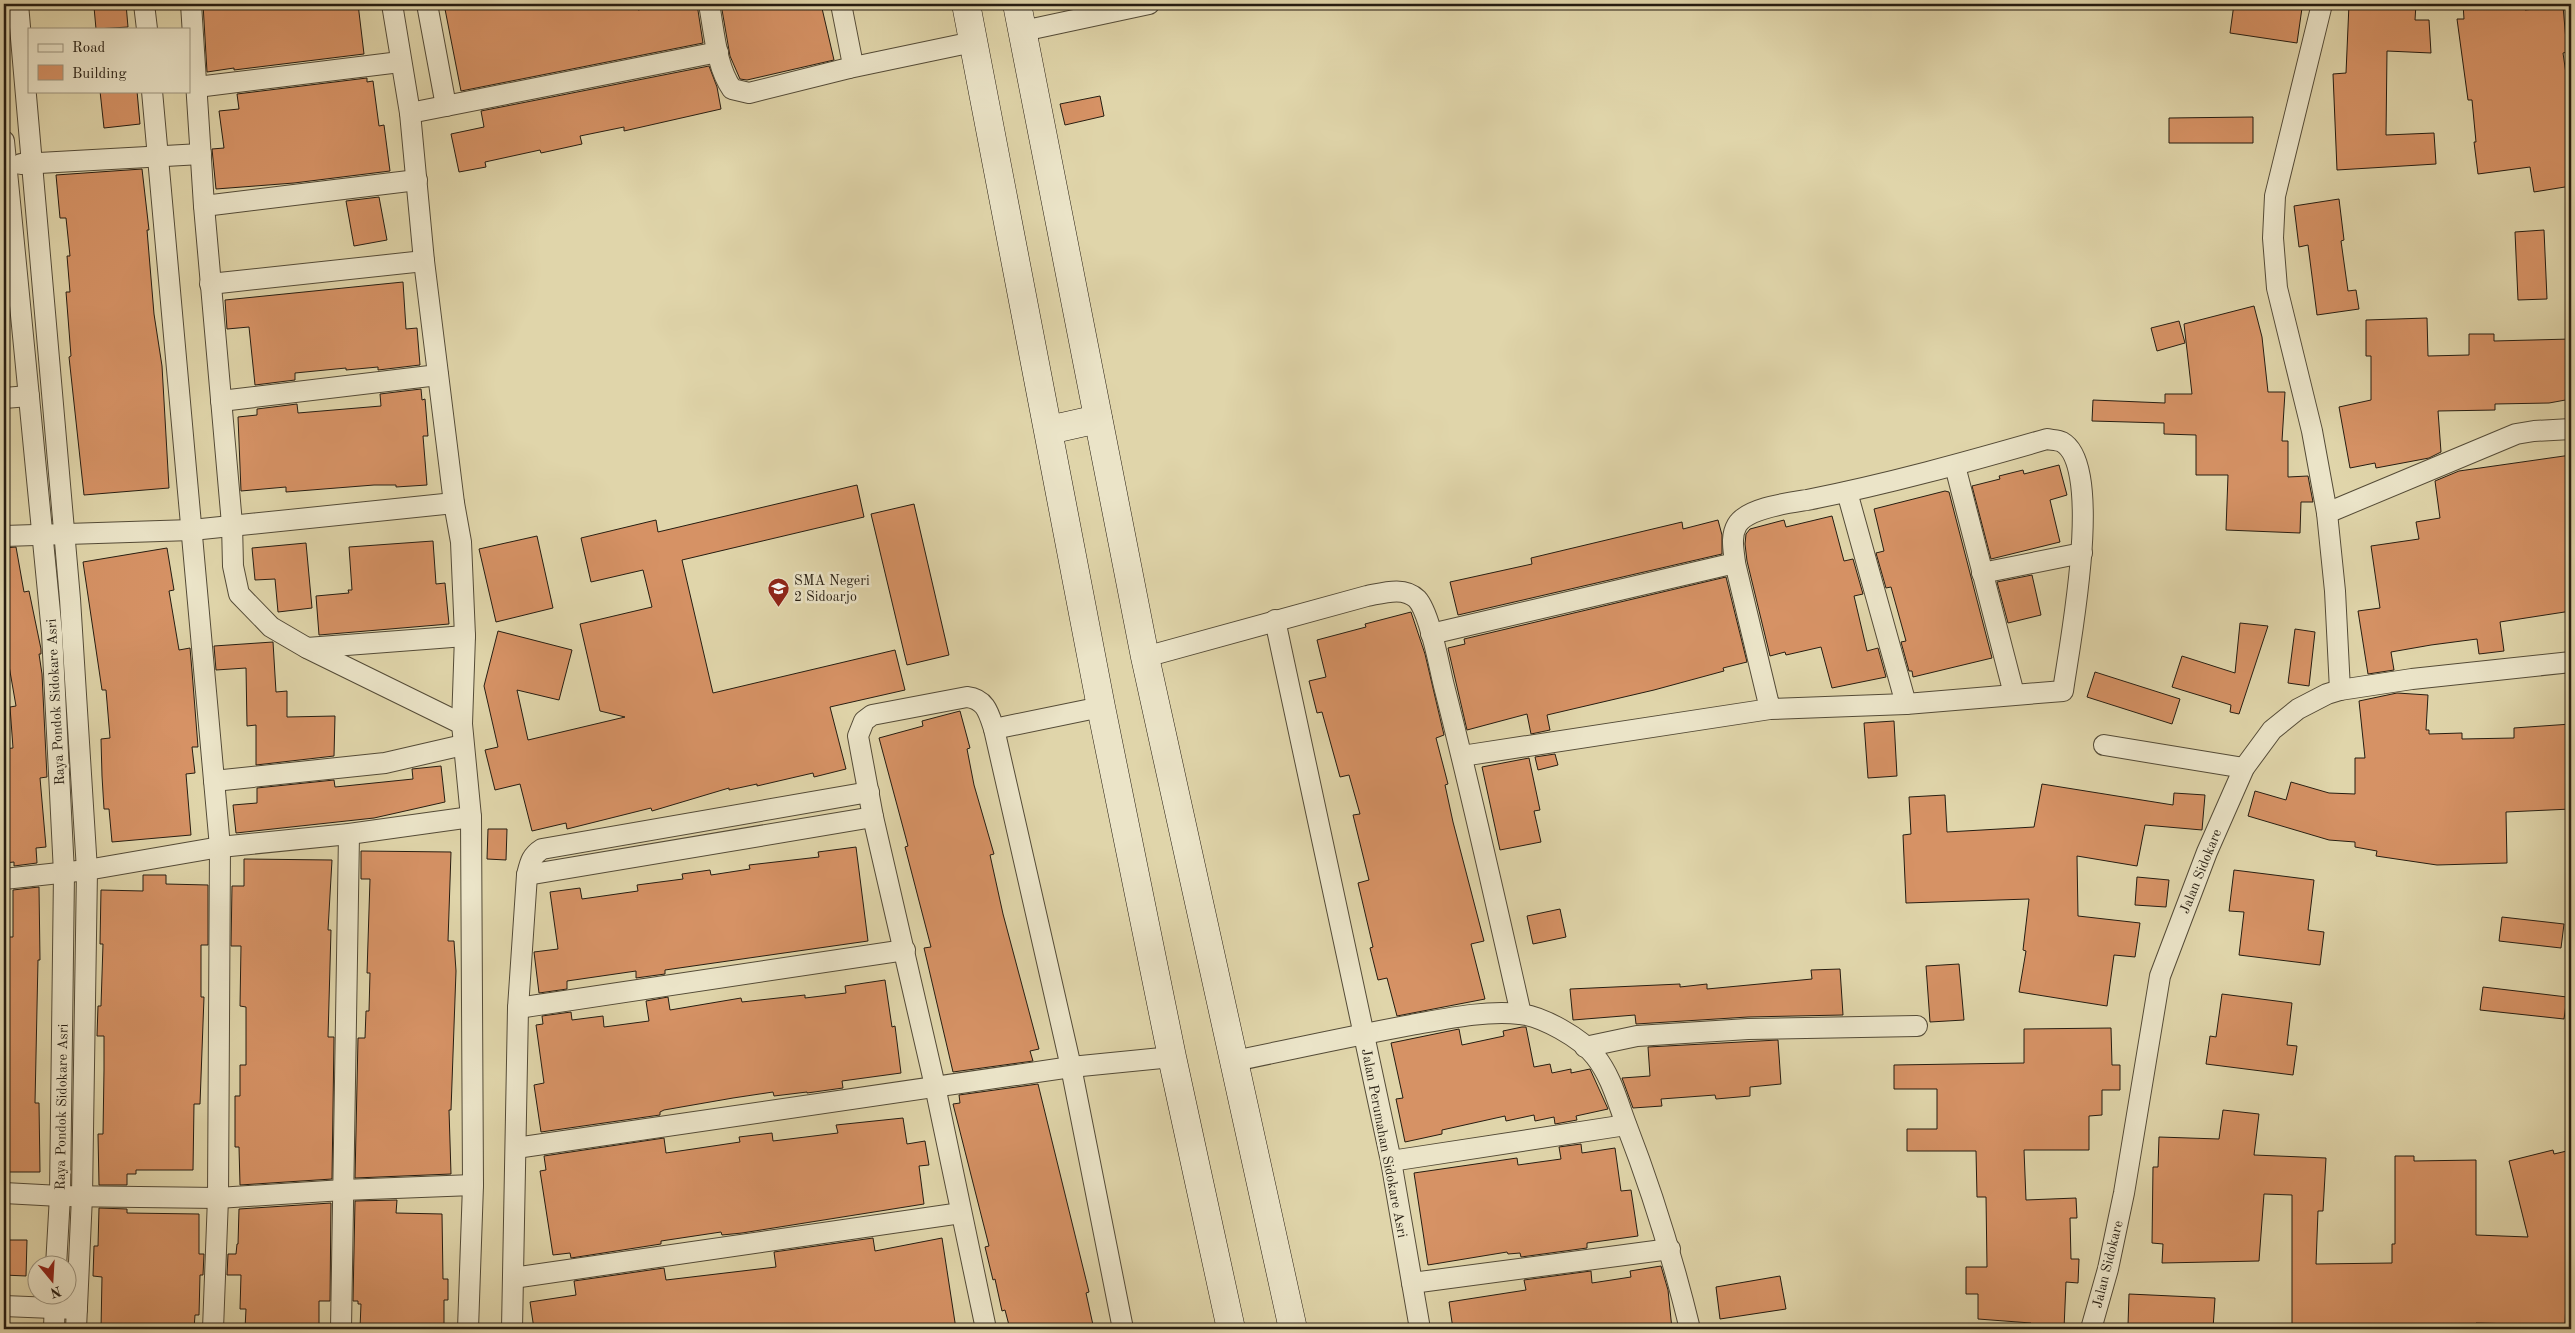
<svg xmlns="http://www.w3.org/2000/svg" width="2575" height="1333" font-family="'Old Standard TT',serif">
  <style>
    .building { fill: #d69265; stroke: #261d11 }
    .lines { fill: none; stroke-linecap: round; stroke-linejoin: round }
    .minor-casing { stroke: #544b37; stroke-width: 22 }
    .secondary-casing { stroke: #261d11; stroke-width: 29 }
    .minor { stroke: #ebe4c8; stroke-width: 20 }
    .secondary { stroke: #ebe4c8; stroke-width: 28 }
    .labels { text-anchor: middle; stroke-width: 5; stroke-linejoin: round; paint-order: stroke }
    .poi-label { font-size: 14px; fill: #261d11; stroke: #ebe4c8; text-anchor: start }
    .street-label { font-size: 14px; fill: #261d11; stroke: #ebe4c8 }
  </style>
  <rect width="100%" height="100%" fill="#e0d5aa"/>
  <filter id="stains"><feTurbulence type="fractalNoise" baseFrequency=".004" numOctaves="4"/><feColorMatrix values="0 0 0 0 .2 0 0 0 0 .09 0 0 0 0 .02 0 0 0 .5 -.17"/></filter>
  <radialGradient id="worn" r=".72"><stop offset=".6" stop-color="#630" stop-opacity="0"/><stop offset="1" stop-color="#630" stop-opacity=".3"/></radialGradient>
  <g class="building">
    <path d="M126,4L128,27L96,29L94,7Z"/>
    <path d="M203,4H358L364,54L234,70V68L207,72Z"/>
    <path d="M444,4H637L638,10L665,4H697L703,43L461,91Z"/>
    <path d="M721,4H821L834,60L747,80L740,79L730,56Z"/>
    <path d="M2234,4H2269L2302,8L2297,43L2230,33Z"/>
    <path d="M2349,4H2416L2415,20H2429L2431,53L2387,51L2386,135L2434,133L2436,164L2337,170L2333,74L2346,73Z"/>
    <path d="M2463,4H2524L2525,10L2563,6L2567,52L2563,53L2571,109V186L2534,192L2530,167L2478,174L2474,142H2476L2472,100H2468L2457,19H2464Z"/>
    <path d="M709,66L717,87L721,109L624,131V127L580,136L582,144L541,153L540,150L485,162L486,167L459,172L451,134L484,127L481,111Z"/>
    <path d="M367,78V82L373,81L379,126L384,125L390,171L294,183L216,189L212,149L224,148L219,111L239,109L237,94Z"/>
    <path d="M100,91H137L140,124L104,128Z"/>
    <path d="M1100,96L1104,116L1065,125L1060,104Z"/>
    <path d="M2253,117V143H2169V118Z"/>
    <path d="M142,169L149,230H147L154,314L162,366L169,488L84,495L69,357L71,356L66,292H70L67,256H70L66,218H60L56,175Z"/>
    <path d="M379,197L387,240L354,246L346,201Z"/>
    <path d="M2339,199L2344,240L2341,241L2348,291L2356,290L2359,309L2317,315L2308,245L2299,247L2294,206Z"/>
    <path d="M2544,230L2547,299L2518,300L2515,232Z"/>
    <path d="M403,282L406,329L417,328L420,365L378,370V367L346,370V368L295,373V380L255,385L249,327L227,329L225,300Z"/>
    <path d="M2254,306L2262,337L2268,392H2285L2282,441H2288V477L2308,476L2313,502H2301L2300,533L2226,530L2228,475H2196V435L2164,434V423L2092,421L2093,400L2165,403V394H2192L2184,324Z"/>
    <path d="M2427,318L2428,356L2469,355V334H2494V341L2571,339V399L2549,403L2495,404V410L2438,411L2441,452L2429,458L2376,468L2375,463L2350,468L2339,407L2371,400V356H2366V320Z"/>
    <path d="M2179,321L2185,343L2157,351L2151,328Z"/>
    <path d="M421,389L422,400L425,399L428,436H423L427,485L396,487V485H374L286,492V487L241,491L238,417L257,415V409L297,404L298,413L381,406L380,394Z"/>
    <path d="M2571,455V611L2500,622L2504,651L2479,654L2477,639L2431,645L2391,652L2394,670L2368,674L2358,611L2380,608L2371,546L2419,539L2416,522L2440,518L2435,481L2459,471Z"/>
    <path d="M2059,465L2067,495L2050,500L2060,542L1991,559L1972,486L2000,479L1999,476L2023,470L2024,474Z"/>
    <path d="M857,485L864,517L682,560L713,693L895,650L905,690L830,707L846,769L814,777L813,773L757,786V784L729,790V788L652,811L651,808L567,829L566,823L532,831L520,784L495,790L485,750L498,747L484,686L498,631L572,650L559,700L517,690L528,740L625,717L600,711L580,624L652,607L643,570L591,582L581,538L656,520L658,532Z"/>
    <path d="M1945,491L1949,492L1992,658L1913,677L1912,671H1909L1901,642L1906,641L1891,587L1886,588L1876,553L1884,551L1874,509Z"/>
    <path d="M914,504L949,655L907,665L871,514Z"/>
    <path d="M1832,516L1844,561L1853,559L1863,594L1854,596L1867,651L1878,648L1886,677L1832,688L1821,647L1786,655L1785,652L1770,656L1747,561L1745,544L1746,534L1750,529L1784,520L1786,527Z"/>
    <path d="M1718,520L1722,535V554L1458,615L1450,582L1532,564L1531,558L1682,522L1683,529Z"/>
    <path d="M537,536L553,608L496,622L479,549Z"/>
    <path d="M433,541L436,584L445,583L449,624L319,635L316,596L349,593L348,590H352L349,547Z"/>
    <path d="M306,543L312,608L278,612L275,579L255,580L252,548Z"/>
    <path d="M16,547L24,592L29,591L41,649V654H39L42,674L47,777L40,778L46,847L36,848L37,863L14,866V862L4,863V791H7L4,749L13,748L10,707L16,706L8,660H4V548Z"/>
    <path d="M167,548L174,590L169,591L179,650L190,648L192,671L198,747H192L195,773L186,774L191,835L112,842L109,809H104L102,776L101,739L110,738L106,690H102L83,562Z"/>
    <path d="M2032,575L2041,615L2008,623L1997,582Z"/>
    <path d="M1726,577L1747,662L1723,668L1724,671L1654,690L1547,715L1550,730L1531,734L1527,714L1467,730L1448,648L1465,644L1464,639Z"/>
    <path d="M1411,612L1425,654L1444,735L1436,738L1448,784L1445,785L1453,822L1484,941L1471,944L1485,999L1397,1016L1387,978L1378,980L1370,948L1373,947L1358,883L1369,880L1353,815L1360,814L1349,775L1340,777L1322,712L1317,713L1309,681L1326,677L1317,640L1366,627L1365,624Z"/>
    <path d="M2240,623L2268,626L2239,714L2230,712L2231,705L2172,687L2182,656L2235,673Z"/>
    <path d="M2295,629L2315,632L2309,686L2288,683Z"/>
    <path d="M273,642L276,692L287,691V717L335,716L334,756L256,765V725L247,726L246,668L216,670L214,646Z"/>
    <path d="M2095,672L2180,699L2172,724L2087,697Z"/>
    <path d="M2397,693L2428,695L2426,730H2429V734L2462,733V739L2514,738V728L2571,724V809L2506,812L2507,863L2437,865L2376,856L2377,851L2355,847V842L2329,840L2248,816L2255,791L2286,800L2291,782L2329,793L2355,794V758H2365L2359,701Z"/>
    <path d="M960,711L970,748L967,749L974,785L994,854L990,855L1003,914L1039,1049L1030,1051L1033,1061L953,1072L924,948L931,947L905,847L908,846L879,738L923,726L922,721Z"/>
    <path d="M1894,721L1897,776L1868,778L1864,723Z"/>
    <path d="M1555,754L1558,765L1538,770L1535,757Z"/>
    <path d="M1529,758L1540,810L1534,811L1541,842L1500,850L1482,767Z"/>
    <path d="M441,766L445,802L374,818L236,833L233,805L257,803V788L334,780L335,787L413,779L412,769Z"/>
    <path d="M2042,784L2173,805L2174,793L2205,795L2202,830L2145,825L2137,866L2077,856L2078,916L2140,923L2135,957L2114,955L2107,1006L2019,992L2026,951L2023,950L2029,899L1906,903L1903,835L1911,834L1909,797L1945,795L1947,832L2034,827Z"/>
    <path d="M488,829H507L506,860L487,859Z"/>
    <path d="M856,847L868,941L665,970V974L636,978V971L567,981V989L539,993L534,952L558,949L550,892L580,888L582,899L638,891L637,885L683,879L682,874L710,870L711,875L750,869L749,865L819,857L818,852Z"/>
    <path d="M361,851L451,852L448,941H454L456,971L451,1110H449L451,1174L355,1178L358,1038H365L366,1011H369L370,973H367L370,879H361Z"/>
    <path d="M244,859L332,860L328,930H331L328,1037H334L332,1179L240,1185L239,1147H235V1096H240V1065H246V1007L240,1006L241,946H231L232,886H244Z"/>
    <path d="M2234,870L2314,880L2308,930L2324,932L2320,965L2239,955L2244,912L2229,911Z"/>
    <path d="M143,875H166V884L208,885V945H201V997H204L200,1104H194L193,1170H136V1174H127V1185H99L98,1134H103L104,1070V1036H97L98,1006H101L103,944H100L101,890L143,891Z"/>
    <path d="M2137,877L2169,880L2166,907L2135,905Z"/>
    <path d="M39,887L40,960H38L35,1103H39L40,1172H4V937H13V890Z"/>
    <path d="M1560,909L1566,937L1533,944L1527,916Z"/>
    <path d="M2502,917L2564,924L2561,948L2499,941Z"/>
    <path d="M1959,964L1964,1020L1930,1022L1926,966Z"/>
    <path d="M1840,969L1843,1015L1748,1017L1636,1024L1635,1015L1573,1020L1570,989L1680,984V987L1707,984V989L1812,979L1811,970Z"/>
    <path d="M885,980L892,1027L895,1026L901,1073L842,1081L843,1088L807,1093V1092L774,1096L773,1092L733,1098L664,1110L660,1112V1115L541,1132L534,1085L544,1083L536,1025L543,1024L542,1016L571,1012L572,1020L603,1016L604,1027L649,1021L646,1001L668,997L670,1010L741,998L742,1002L805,995V998L846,993L845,986Z"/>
    <path d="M2483,987L2567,997L2564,1019L2480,1010Z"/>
    <path d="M2222,994L2292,1003L2287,1045L2297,1046L2293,1075L2206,1064L2210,1036L2216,1037Z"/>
    <path d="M1522,1027H1526L1534,1067L1550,1064L1552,1073L1571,1069V1073L1590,1069L1608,1109L1576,1116L1577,1120L1555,1124L1554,1117L1535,1121L1534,1115L1506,1121L1505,1116L1442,1130V1134L1405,1142L1396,1099L1403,1098L1391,1043L1459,1029L1462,1045L1504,1036L1503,1031Z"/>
    <path d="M2111,1028L2112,1065H2120V1090H2102V1115L2089,1116V1150H2024L2026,1200L2076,1198L2077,1218H2070L2071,1259H2079L2078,1283L2066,1282L2064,1329H2031V1323L1978,1319V1294H1966V1267H1987L1986,1197H1977L1976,1151H1907V1129H1937V1089H1894V1065L2024,1063V1029Z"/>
    <path d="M1778,1040L1781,1084L1750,1087V1096L1716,1099L1715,1095L1661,1099L1662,1106L1633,1108L1622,1078L1650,1076L1648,1047Z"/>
    <path d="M1038,1084L1089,1292L1086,1293L1093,1325L1075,1329H1010L1005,1310L1002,1311L995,1279L993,1280L985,1247L989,1246L953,1104L960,1103L959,1095Z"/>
    <path d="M2223,1110L2259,1114L2254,1155L2326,1158L2323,1211H2318L2316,1264L2392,1263V1244H2395V1156H2414V1161L2476,1160V1235L2528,1237L2509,1161L2553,1150L2554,1154L2571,1150V1267H2567L2565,1329H2517V1324L2476,1323V1329H2292V1195L2264,1194L2259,1261L2162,1263L2163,1244L2152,1243L2153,1167H2158L2159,1137L2219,1139Z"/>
    <path d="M903,1118L907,1144L925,1141L929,1165L919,1166L924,1204L742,1233L722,1235L721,1232L661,1241V1244L571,1258L570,1253L553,1255L540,1171L546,1170L544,1156L664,1138L666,1153L740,1142L739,1137L772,1133L773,1141L838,1133L836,1125Z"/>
    <path d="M1581,1144L1582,1153L1615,1148L1621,1191L1631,1190L1638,1236L1587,1243V1248L1521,1257L1520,1253L1508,1254L1507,1252L1428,1265L1414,1173L1517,1158L1518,1165L1561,1159L1559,1147Z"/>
    <path d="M397,1200L396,1213L442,1214L443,1279H448V1300H444V1328H360L361,1304H358V1301H353L355,1201Z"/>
    <path d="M331,1203L330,1301H319V1327L245,1329L246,1309H240L241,1275H227L228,1254H236L237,1244H238L239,1209Z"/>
    <path d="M99,1208L127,1209V1213L199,1214V1254H204L203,1275H200L199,1315H195L194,1329H101L102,1277L93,1276L94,1246H98Z"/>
    <path d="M873,1238L875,1251L942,1238L956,1329H534L530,1302L576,1295L574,1281L664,1268L666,1280L776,1267L774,1252Z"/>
    <path d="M4,1240H27L26,1276L4,1275Z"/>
    <path d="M1661,1266L1668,1290L1672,1329H1453L1449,1302L1526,1290L1524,1280L1591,1271L1592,1283L1631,1277L1630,1271Z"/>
    <path d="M1780,1276L1786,1309L1720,1319L1716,1287Z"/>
    <path d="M2129,1294L2215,1298L2213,1329L2128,1325Z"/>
  </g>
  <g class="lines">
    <defs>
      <g id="minor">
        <path d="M18,4L70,599L87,870L82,1196L76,1329"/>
        <path d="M144,4L147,29"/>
        <path d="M191,4L204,206L232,524L233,566L239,594L271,627L307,648L462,724"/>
        <path d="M392,4L410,113L424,261L454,503L461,542L465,636L462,724L471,817L473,1185L468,1329"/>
        <path d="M427,4L446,106"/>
        <path d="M709,4C714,30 716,67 732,89L749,93L849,68L852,60L841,4"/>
        <path d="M2322,4L2275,196L2273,238L2277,288L2312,431L2327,513L2335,591L2340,690"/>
        <path d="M1023,31L1149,4"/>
        <path d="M849,68L973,42"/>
        <path d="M197,87L400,62"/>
        <path d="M152,91L220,847L218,1198L213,1329"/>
        <path d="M410,113L718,52"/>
        <path d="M4,141L52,633L64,873L60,1196L56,1266"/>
        <path d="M21,164L201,154"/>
        <path d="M204,206L417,180"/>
        <path d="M210,284L424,261"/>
        <path d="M4,398L29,396"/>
        <path d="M221,401L438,375"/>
        <path d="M1955,466L2014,694"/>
        <path d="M1847,492L1906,704"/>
        <path d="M2327,513L2516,434L2534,431L2571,429"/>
        <path d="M4,536L192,530L454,503"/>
        <path d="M1982,573L2082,553"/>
        <path d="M1275,620L1391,1161L1420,1329"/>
        <path d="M1431,634L1735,563"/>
        <path d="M307,648L465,636"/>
        <path d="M1145,657L1367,596C1383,593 1404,586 1417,599C1430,613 1439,666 1444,686C1472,795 1496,904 1521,1014"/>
        <path d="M994,729L1101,707"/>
        <path d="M2104,745L2244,768"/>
        <path d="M1462,756L1770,709L1906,704L2063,691C2069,647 2105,466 2062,442C2058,440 2051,440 2047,439C1967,462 1888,484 1807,500C1788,503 1747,508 1737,525C1730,537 1734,551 1735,563L1770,709"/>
        <path d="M214,781L385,763L463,745"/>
        <path d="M527,875L873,817"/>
        <path d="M4,879L87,870L220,847L349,834L471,817"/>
        <path d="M518,1008L905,950"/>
        <path d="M1585,1047L1637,1036L1748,1029L1917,1026"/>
        <path d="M1234,1061C1293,1049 1352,1036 1411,1025C1445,1019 1485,1010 1520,1014C1542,1016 1581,1038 1595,1056C1611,1076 1617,1100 1626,1124C1652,1191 1673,1259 1690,1329"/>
        <path d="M516,1148L1071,1067L1172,1057"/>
        <path d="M1391,1161L1626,1125"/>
        <path d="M4,1193L60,1196L218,1198L343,1190L473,1185"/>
        <path d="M513,1278L961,1213"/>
        <path d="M1412,1283L1670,1249"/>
        <path d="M4,1306L77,1309"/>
        <path d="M54,1329L55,1296"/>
        <path d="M341,1329L349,834"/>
        <path d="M512,1329L518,1008L527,875C530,863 531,856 542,849L869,792"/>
        <path d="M986,1329L935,1086L873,817L858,736L864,721L872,715L967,697C986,699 989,714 994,729L1071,1067L1123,1329"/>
        <path d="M2091,1329L2108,1269L2124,1193L2160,976L2207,852L2244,768L2272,730L2298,709L2327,694L2340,690L2412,679L2571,662"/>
      </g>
      <g id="secondary">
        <path d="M966,4L1101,707L1172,1057L1231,1329"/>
        <path d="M1017,4L1145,657L1293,1329"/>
        <path d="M1049,430L1098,419"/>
      </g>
    </defs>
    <use href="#minor" class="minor-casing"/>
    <use href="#secondary" class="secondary-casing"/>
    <use href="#minor" class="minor"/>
    <use href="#secondary" class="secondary"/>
  </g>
  <defs>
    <symbol id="school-pin" viewBox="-11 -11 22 30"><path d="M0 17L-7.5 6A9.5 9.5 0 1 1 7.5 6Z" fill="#8f2418" stroke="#ebe4c8"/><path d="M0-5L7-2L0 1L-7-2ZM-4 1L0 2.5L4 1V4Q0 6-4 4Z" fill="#fff"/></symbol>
  </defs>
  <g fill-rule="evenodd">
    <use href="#school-pin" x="766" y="576" width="25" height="34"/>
  </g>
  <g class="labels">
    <g class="poi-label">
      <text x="794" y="585">SMA Negeri<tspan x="794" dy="16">2 Sidoarjo</tspan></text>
    </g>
    <g class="street-label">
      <text transform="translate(55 702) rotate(-93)" y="5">Raya Pondok Sidokare Asri</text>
      <text transform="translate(2200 871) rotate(-68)" y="5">Jalan Sidokare</text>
      <text transform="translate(61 1107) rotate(-89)" y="5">Raya Pondok Sidokare Asri</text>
      <text transform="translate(1385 1143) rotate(79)" y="5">Jalan Perumahan Sidokare Asri</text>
      <text transform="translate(2107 1264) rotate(-76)" y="5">Jalan Sidokare</text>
    </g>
  </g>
  <rect width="2575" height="1333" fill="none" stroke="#e0d5aa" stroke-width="20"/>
  <rect x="5" y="5" width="2565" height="1323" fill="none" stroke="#261d11" stroke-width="2.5"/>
  <rect x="10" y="10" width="2555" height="1313" fill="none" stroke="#261d11"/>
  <rect x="28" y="28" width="162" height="65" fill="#ebe4c8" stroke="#9c947f"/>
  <rect x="38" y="44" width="25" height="8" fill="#ebe4c8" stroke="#9c947f"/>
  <text x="72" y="52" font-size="15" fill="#261d11">Road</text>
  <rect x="38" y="65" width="25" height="15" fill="#d69265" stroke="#9c947f"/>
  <text x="72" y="78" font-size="15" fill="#261d11">Building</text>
  <g transform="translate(52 1280) rotate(162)"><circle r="24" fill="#ebe4c8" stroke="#9c947f"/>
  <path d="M0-4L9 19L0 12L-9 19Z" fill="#8f2418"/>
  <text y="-8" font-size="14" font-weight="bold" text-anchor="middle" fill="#261d11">N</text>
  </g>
  <rect width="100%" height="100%" filter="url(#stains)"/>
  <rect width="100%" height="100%" fill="url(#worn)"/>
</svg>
